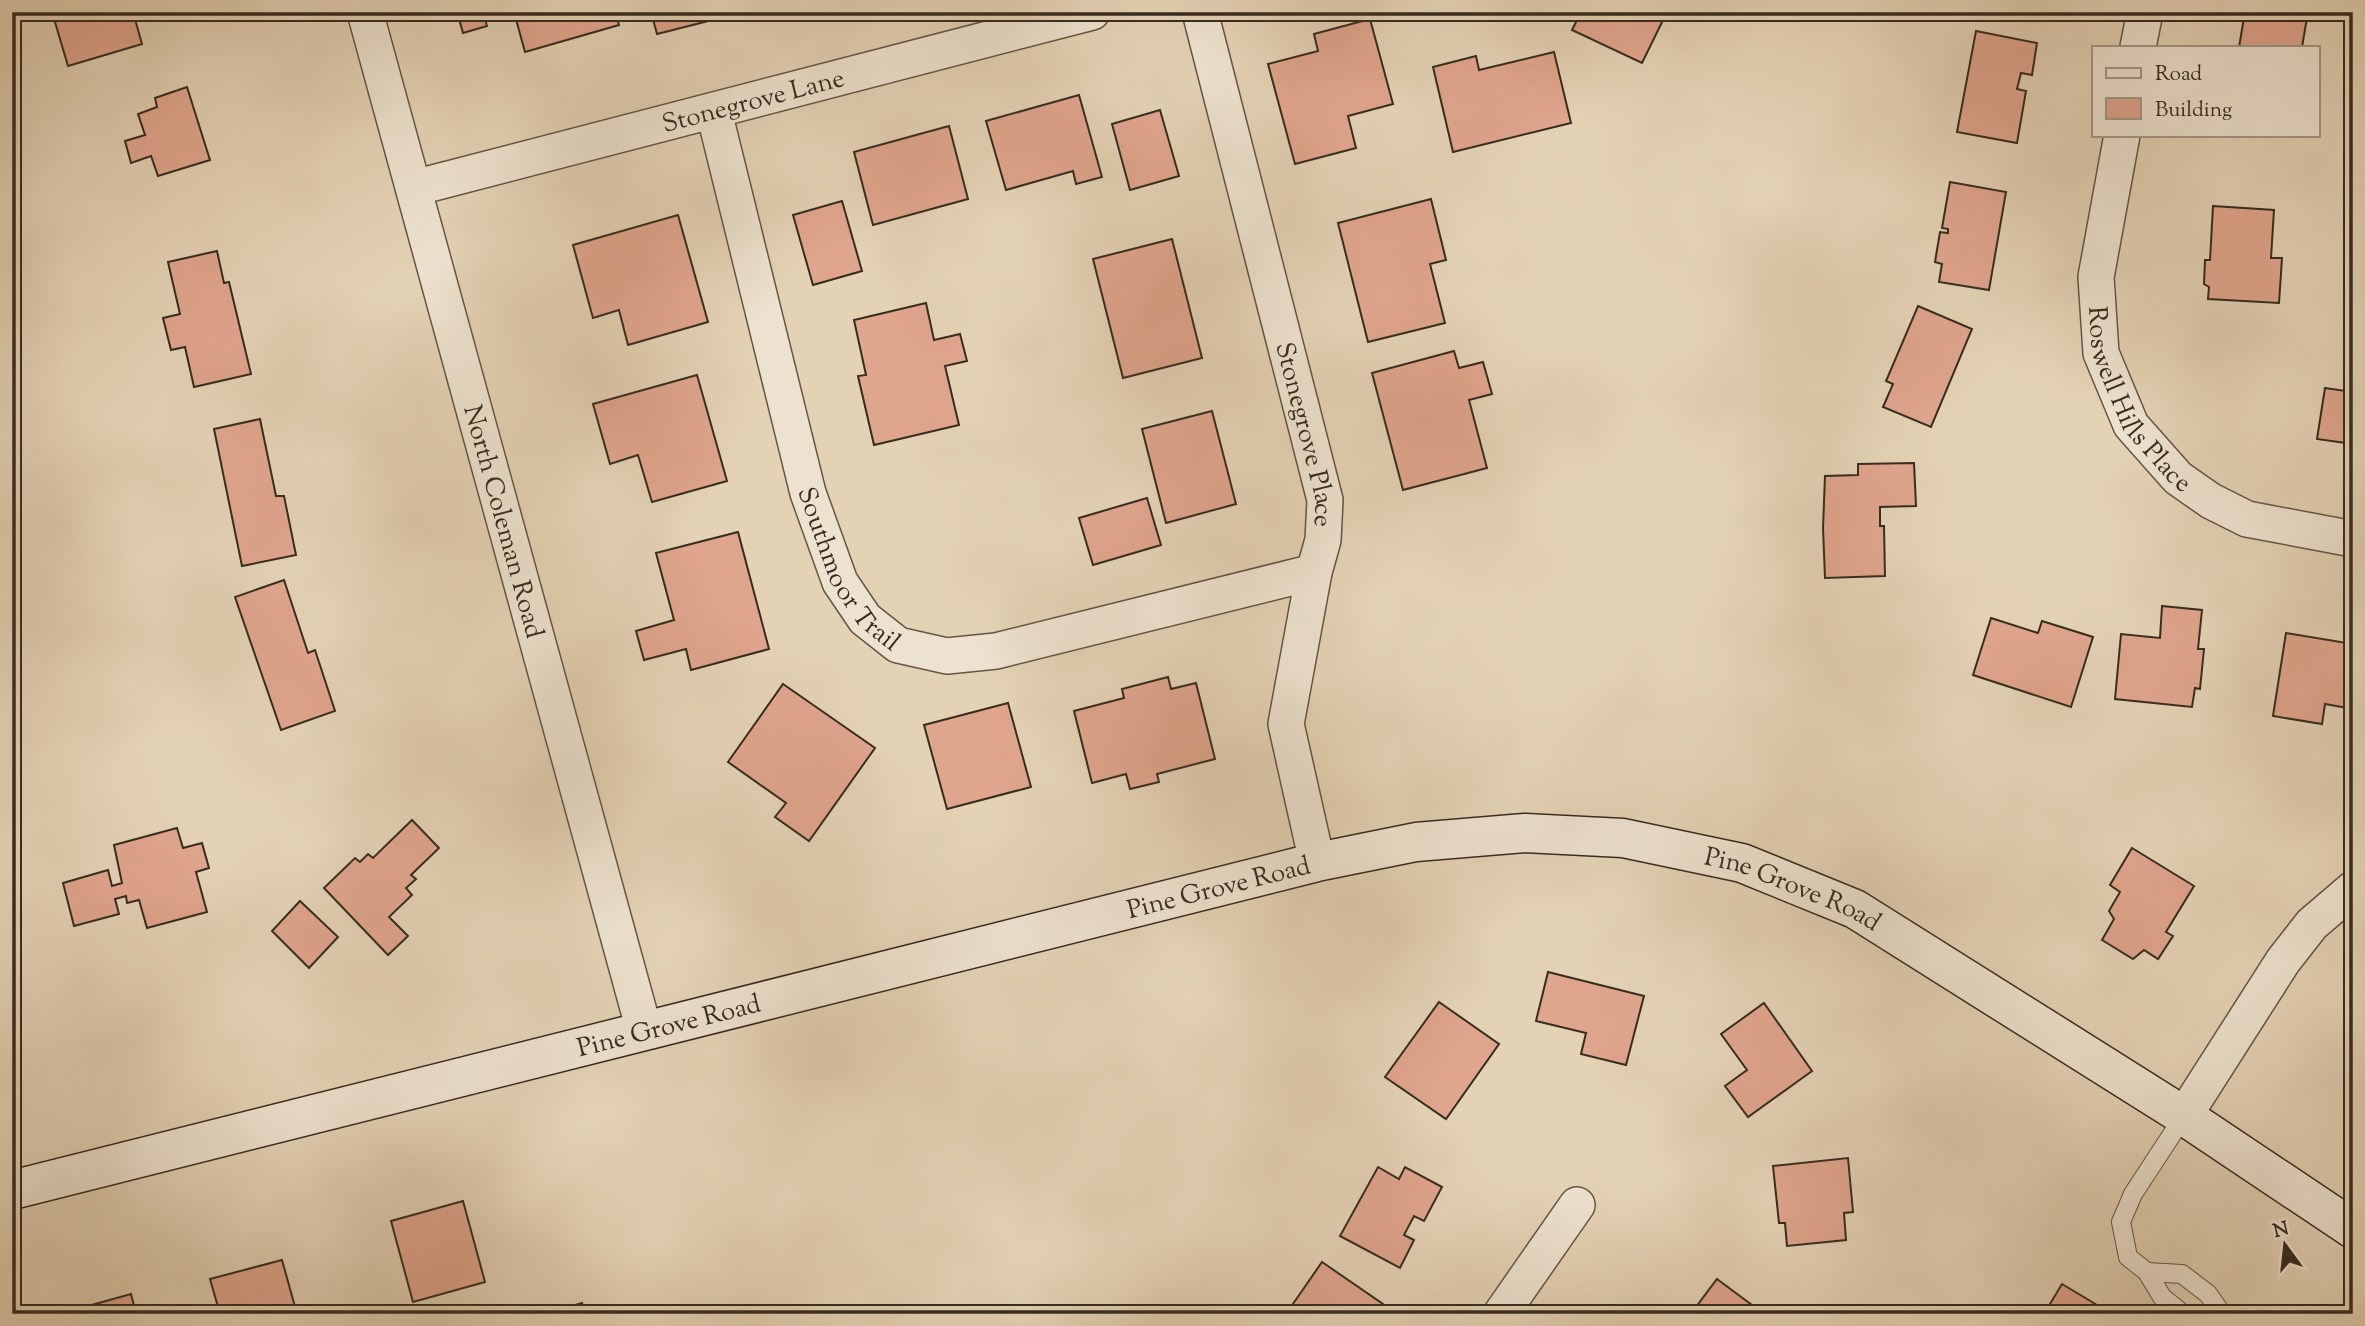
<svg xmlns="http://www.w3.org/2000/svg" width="2365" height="1326" font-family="'Sorts Mill Goudy',serif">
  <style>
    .building { fill: #e0a58d; stroke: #362c20; stroke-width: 2 }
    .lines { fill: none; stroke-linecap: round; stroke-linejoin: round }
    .service-casing { stroke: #625645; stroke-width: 20 }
    .minor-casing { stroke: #625645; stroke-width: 38 }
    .secondary-casing { stroke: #362c20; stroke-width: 41 }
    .service { stroke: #ede2cf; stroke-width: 18 }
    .minor { stroke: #ede2cf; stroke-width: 35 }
    .secondary { stroke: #ede2cf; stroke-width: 38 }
    .labels { text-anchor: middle; stroke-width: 7; stroke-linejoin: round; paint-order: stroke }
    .street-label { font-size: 26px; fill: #362c20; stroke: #ede2cf }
  </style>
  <rect width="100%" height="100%" fill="#e4d2b5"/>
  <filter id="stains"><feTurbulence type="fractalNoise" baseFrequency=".00286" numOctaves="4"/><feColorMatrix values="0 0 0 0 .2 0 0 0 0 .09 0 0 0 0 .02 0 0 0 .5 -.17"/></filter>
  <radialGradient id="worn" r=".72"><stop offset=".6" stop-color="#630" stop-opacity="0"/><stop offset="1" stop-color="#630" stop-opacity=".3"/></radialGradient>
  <g class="building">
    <path d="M52,12H133L142,44L68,66Z"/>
    <path d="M457,12H483L487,26L463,33Z"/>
    <path d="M514,12H615L619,25L525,52Z"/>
    <path d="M651,12H744L657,34Z"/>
    <path d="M1581,12H1667L1642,63L1572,30Z"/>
    <path d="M2245,12H2308L2302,47H2239Z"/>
    <path d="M1370,19L1393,104L1348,116L1356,148L1295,164L1268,64L1318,51L1314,34Z"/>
    <path d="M1976,31L2037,43L2032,75L2021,73L2017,89L2026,91L2017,143L1957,132Z"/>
    <path d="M1554,52L1571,123L1453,152L1433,67L1476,56L1479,70Z"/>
    <path d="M187,87L210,160L158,176L151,156L131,163L125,141L145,135L138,114L157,107L155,98Z"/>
    <path d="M1079,95L1102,177L1076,184L1073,171L1006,190L986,121Z"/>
    <path d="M1160,110L1179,176L1130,190L1112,124Z"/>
    <path d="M949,126L968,199L873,225L854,152Z"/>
    <path d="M1950,182L2006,192L1989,290L1939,282L1942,264L1935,262L1940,232L1948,233V229L1942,228Z"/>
    <path d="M1431,199L1446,260L1430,264L1445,323L1368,342L1338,223Z"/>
    <path d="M842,201L862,271L813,285L793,215Z"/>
    <path d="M2213,206L2274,210L2271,258H2282L2279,303L2208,299L2209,287L2204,284L2205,260H2210Z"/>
    <path d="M678,215L708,322L628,345L619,310L593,318L573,245Z"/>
    <path d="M1172,239L1202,358L1123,378L1093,259Z"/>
    <path d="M217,251L224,283L229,282L251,374L194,387L185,347L171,350L163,318L180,314L168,262Z"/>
    <path d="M926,303L934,340L960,334L967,361L945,366L959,425L874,445L858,376L866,375L854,320Z"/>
    <path d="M1918,306L1972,329L1931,427L1883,407L1893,384L1886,381Z"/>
    <path d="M1454,351L1459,368L1483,362L1492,394L1469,400L1487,468L1403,490L1372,373Z"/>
    <path d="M697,375L727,481L652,502L638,455L610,464L593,404Z"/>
    <path d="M2325,388L2353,392V444L2317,439Z"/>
    <path d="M1212,411L1236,504L1166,523L1142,429Z"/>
    <path d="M260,419L276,496H284L296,555L242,566L214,429Z"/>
    <path d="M1914,463L1916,506L1880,507V526H1884L1885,576L1825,578L1823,528L1825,476L1858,475V464Z"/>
    <path d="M1147,498L1161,545L1093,565L1079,518Z"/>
    <path d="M738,532L769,649L691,670L686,649L644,660L636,631L674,620L656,553Z"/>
    <path d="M284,580L308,653L315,650L335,711L281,730L235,597Z"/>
    <path d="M2162,606L2202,610L2198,649H2204L2200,689L2195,688L2192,707L2115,699L2121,634L2160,638Z"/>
    <path d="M1991,618L2038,633L2042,621L2093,637L2071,707L1973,675Z"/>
    <path d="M2286,633L2353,644V709L2325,704L2322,724L2273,716Z"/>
    <path d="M1168,677L1171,689L1196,683L1215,759L1157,774L1159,782L1130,789L1126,774L1092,783L1074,711L1124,698L1122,689Z"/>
    <path d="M783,684L875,748L809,841L775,817L786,803L728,762Z"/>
    <path d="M1008,703L1031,787L947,809L924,725Z"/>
    <path d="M412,820L439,848L411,875L416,879L406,888L412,895L389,917L408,936L388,955L324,888L355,858L360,862L368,854L373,858Z"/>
    <path d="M177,828L183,848L202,843L209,868L196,872L207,912L147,928L139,900L127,903L126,896L115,899L119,914L74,926L63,883L108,870L112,886L122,883L114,845Z"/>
    <path d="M2132,848L2194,886L2166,932L2173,936L2158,959L2144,950L2133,959L2102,940L2114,919L2109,911L2120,892L2110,885Z"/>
    <path d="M300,901L338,937L309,968L272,931Z"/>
    <path d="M1548,972L1644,996L1626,1065L1581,1054L1586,1033L1536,1021Z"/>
    <path d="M1439,1002L1499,1044L1446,1119L1385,1077Z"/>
    <path d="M1764,1003L1812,1071L1748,1117L1725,1086L1747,1070L1721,1034Z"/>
    <path d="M1848,1158L1853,1212L1844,1213L1846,1240L1787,1246L1785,1223H1779L1773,1166Z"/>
    <path d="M1378,1167L1399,1179L1405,1167L1442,1187L1424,1221L1414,1216L1404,1235L1414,1240L1400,1268L1340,1236Z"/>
    <path d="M463,1201L485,1282L413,1302L391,1221Z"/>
    <path d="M282,1260L297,1314H220L210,1279Z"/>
    <path d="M1322,1262L1396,1313L1395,1314H1286Z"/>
    <path d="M1717,1279L1764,1314H1697L1693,1311Z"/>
    <path d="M2062,1284L2112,1314H2044Z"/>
    <path d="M131,1294L136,1314H59Z"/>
    <path d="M582,1303L585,1314H544Z"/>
  </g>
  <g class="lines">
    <defs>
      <g id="service">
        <path d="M2147,1272L2182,1274L2208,1294L2222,1314"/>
        <path d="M2183,1314L2162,1297L2147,1272L2128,1257L2121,1222L2133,1194L2184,1116"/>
      </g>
      <g id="minor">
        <path id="s1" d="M365,12L644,1030"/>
        <path id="s2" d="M1200,12L1325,500L1323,540L1314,572L1286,724L1317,862"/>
        <path d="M2138,47L2145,12"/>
        <path id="s3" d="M714,112L808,493L840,582L865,619L898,645L947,656L996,651L1314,572"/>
        <path id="s4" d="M2122,135L2096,277L2101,353L2131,425L2178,478L2211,501L2247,519L2353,539"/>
        <path id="s5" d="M414,188L1092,12"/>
        <path d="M2184,1116L2283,961L2312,924L2353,889"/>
        <path d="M1501,1314L1577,1205"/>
      </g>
      <g id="secondary">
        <path id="s6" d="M12,1190L1317,862L1416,842L1525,833L1623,838L1742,863L1855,909L2184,1116L2353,1229"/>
      </g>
    </defs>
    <use href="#service" class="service-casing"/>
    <use href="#minor" class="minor-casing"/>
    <use href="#secondary" class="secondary-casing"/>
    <use href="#service" class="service"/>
    <use href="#minor" class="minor"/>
    <use href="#secondary" class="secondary"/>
  </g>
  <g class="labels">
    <g class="street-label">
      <text dy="9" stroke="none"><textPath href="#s5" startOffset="350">Stonegrove Lane</textPath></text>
      <text dy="9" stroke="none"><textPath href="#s4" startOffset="278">Roswell Hills Place</textPath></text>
      <text dy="9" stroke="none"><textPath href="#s2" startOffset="436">Stonegrove Place</textPath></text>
      <text dy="9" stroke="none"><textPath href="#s1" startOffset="528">North Coleman Road</textPath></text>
      <text dy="9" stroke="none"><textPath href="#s3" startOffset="480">Southmoor Trail</textPath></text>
      <text dy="9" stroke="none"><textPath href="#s6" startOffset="1244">Pine Grove Road</textPath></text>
      <text dy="9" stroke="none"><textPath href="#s6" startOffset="1832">Pine Grove Road</textPath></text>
      <text dy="9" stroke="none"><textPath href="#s6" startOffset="677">Pine Grove Road</textPath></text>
    </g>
  </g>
  <rect width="2365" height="1326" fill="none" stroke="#e4d2b5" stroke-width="42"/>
  <rect x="14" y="14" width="2337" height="1298" fill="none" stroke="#362c20" stroke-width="3.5"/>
  <rect x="21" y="21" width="2323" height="1284" fill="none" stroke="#362c20" stroke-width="2"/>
  <rect x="2092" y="46" width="228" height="91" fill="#ede2cf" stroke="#a49989" stroke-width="2"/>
  <rect x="2106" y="68" width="35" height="10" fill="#ede2cf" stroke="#a49989" stroke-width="2"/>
  <text x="2155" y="80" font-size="21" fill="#362c20">Road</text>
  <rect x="2106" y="98" width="35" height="21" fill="#e0a58d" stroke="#a49989" stroke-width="2"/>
  <text x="2155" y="116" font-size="21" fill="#362c20">Building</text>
  <g transform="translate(2285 1245) rotate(345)" stroke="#ede2cf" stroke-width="5" paint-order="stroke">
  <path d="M0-5L12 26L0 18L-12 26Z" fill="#362c20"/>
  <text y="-10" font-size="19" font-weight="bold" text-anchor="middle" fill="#362c20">N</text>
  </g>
  <rect width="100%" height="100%" filter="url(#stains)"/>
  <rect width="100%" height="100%" fill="url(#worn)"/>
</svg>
